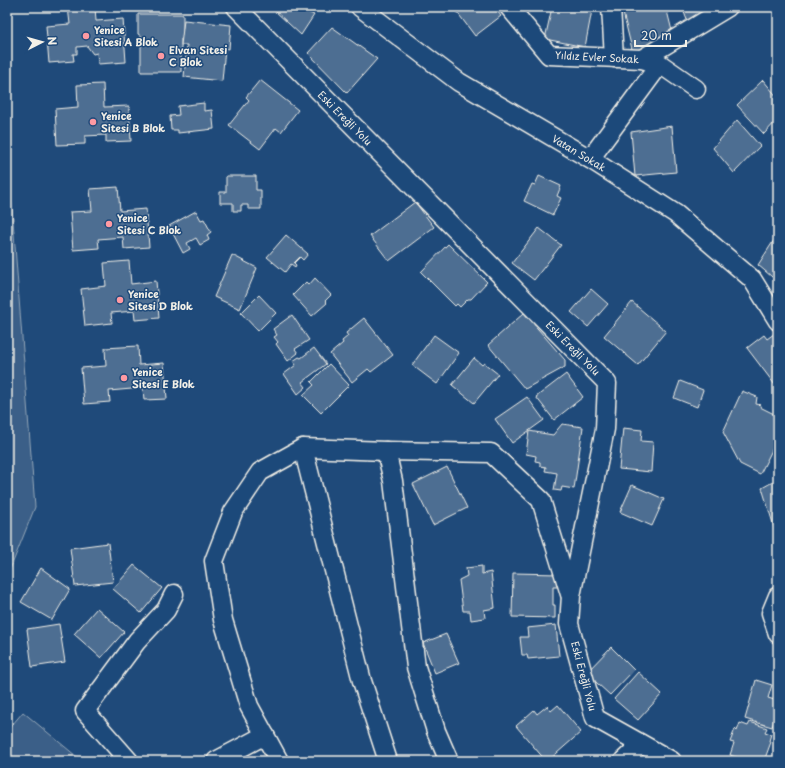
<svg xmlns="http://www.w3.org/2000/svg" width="785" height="768" font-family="'Playpen Sans',sans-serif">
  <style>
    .green { fill: #3a5f88; stroke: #97a8b8 }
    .building { fill: #4d6e92; stroke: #f4f1e8 }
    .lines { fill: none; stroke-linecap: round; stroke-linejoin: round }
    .minor-casing { stroke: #f4f1e8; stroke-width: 21 }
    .minor { stroke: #1f4a7a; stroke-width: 18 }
    .poi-dot { fill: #ff9aa2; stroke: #1f4a7a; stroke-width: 1.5 }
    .labels { text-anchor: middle; stroke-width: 3; stroke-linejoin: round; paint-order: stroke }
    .poi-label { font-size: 10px; font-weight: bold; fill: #f4f1e8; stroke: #1f4a7a; text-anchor: start }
    .street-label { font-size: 10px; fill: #f4f1e8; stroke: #1f4a7a }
  </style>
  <rect width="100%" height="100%" fill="#1f4a7a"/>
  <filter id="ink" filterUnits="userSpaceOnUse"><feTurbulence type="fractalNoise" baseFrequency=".025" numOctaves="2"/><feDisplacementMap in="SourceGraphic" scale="8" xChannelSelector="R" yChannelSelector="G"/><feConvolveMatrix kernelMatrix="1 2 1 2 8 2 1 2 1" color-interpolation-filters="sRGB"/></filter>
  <g filter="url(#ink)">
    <g class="green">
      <path d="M7,165L9,168L35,507L7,577Z"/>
      <path d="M23,712L82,761H7V731Z"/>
    </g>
    <g class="building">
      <path d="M68,7H95L96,21L123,19L126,62L98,64L97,53L93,54L87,46L77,47V54H73L74,61L49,63L46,26L70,24Z"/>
      <path d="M274,7H298L314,15L301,35L275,11Z"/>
      <path d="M464,7H494L501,16L475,36L457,12Z"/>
      <path d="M552,7L592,10L585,47L545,39Z"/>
      <path d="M641,7H666L674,39L633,53L623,13Z"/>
      <path d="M682,7H727L689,25Z"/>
      <path d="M138,14H183V39H181V72H141V36L138,34Z"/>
      <path d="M184,20L231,25L229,49L225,48L222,81L184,77L187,45H181Z"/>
      <path d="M332,27L377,59L347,93L308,53Z"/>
      <path d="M260,80L298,110L281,132L276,128L260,149L229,125L249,100L246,97Z"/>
      <path d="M763,80L778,98V119L764,134L737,105Z"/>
      <path d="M103,84L104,107L129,106L131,141L106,142V135L85,136V144L57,145L55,109L78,107L77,85Z"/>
      <path d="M204,103V111L212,110L214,129L178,133V130H171L170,116L179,115L178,106Z"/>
      <path d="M737,120L760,146L734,173L713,148Z"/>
      <path d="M672,126L676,172L635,176L631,132Z"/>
      <path d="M226,176H256V190H261V209H248V205H241V211H233V203H220V192H226Z"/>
      <path d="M539,176L561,186L557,196L561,198L553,215L524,201L532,184L535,185Z"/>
      <path d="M118,187L120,211L146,209L149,247L124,249L123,237L98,239L99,248L73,250L70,212L92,211L90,189Z"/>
      <path d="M415,202L434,227L389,261L370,236Z"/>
      <path d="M196,211L201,220L204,219L211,232L207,235L209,240L200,245L196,238L187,243L190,249L183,253L169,226Z"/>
      <path d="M539,228L561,245L534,280L512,263Z"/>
      <path d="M778,234V282L758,265Z"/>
      <path d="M286,235L308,254L303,260L300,257L294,263L296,265L295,267L291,264L285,272L267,257Z"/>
      <path d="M448,244L487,282L471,299H468L460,307L457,304L455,306L421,272Z"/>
      <path d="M232,255L257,268L240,309L214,297Z"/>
      <path d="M129,261L131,284L156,281L159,318L135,320L134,311L111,313L112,323L85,326L81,289L106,286L104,263Z"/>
      <path d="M315,278L331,295L325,301L327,303L312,316L293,295L306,282L309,285Z"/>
      <path d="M591,289L608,304L588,327L571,312Z"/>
      <path d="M259,295L276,313L258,331L241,313Z"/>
      <path d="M632,302L666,331L638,365L604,336Z"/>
      <path d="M524,313L565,360V367L525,389L488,345Z"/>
      <path d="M292,315L309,340L295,349L298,353L288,361L276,344L278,342L274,337L277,335L273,329Z"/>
      <path d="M364,318L393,355L371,372L368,369L352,382L330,354L343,343L342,341L348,336L346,333Z"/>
      <path d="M778,331V389L747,348L764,335L767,339Z"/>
      <path d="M434,335L459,353L437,384L412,365Z"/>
      <path d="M138,346L139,365L164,363L167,399L144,400L143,388L109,391L110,402L84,404L81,368L106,366L105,348Z"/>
      <path d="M314,348L326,364L302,382L306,387L298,394L284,374L296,365L293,361L299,357L301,358Z"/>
      <path d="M474,358L482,365L484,363L498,374L474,403L452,385Z"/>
      <path d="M329,364L349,385L321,413L303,395L314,385L311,382Z"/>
      <path d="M566,374L583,397L554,420L536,397Z"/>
      <path d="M680,381L703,390L697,407L674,398Z"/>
      <path d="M742,391L757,397L756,404L761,405L760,407L778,416V438L760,474L740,464L723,432Z"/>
      <path d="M527,397L544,420L512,443L495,419Z"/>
      <path d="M562,424L583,427L574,489L562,487L561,491L554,490L557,473L545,471L546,467L540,466V462L535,461L536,456L526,454L529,431L553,435Z"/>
      <path d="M623,428L642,430L641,441L653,442L651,472L619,469Z"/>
      <path d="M447,467L467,508L433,525L413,484Z"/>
      <path d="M778,479V532L776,533L762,488Z"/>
      <path d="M632,485L664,499L652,526L620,512Z"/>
      <path d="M108,543L113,582L75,586L70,548Z"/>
      <path d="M134,565L162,588L141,613L113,589Z"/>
      <path d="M482,566V574L491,572L495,608L484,610L485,618L471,620L470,611H463L459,580L467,576L466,568Z"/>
      <path d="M41,568L70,589L52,620L21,602Z"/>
      <path d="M513,573L558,574V587H553V605H555V618L512,617Z"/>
      <path d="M97,608L124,632L101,658L74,634Z"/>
      <path d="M59,624L65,662L32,667L27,629Z"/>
      <path d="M556,625L559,656L528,659L527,655H522L520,637H528L527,628Z"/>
      <path d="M446,634L459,663L435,673L423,643Z"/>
      <path d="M611,647L634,670L610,695L586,673Z"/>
      <path d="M638,672L662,694L638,720L614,699Z"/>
      <path d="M756,680L772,685L768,698L778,701V720L775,718L772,727L745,719Z"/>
      <path d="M558,705L581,732L548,761H546L516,726L534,710L537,714L547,706L551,711Z"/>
      <path d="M750,722L767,728L765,732L771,734L769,741L771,742L764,761L758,760V761H747L730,755L734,743L730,742L735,729L737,731L740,723L748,726Z"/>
    </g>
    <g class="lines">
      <defs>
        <g id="minor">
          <path d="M236,7L607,383L605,429L571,596L569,624L595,718L672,761"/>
          <path d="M360,7L459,82L590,159L676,214L752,279L778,321"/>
          <path d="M509,7L549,55L642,59L660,64L590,159"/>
          <path d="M611,7L614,58"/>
          <path d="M642,59L728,7"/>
          <path d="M660,64L696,89"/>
          <path d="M303,448L362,681L388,761"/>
          <path d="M386,451L393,481L416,667L436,731L449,761"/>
          <path d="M778,596L771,613L778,634"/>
          <path d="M129,761L85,711L137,641L166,610L174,594"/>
          <path d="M216,761L265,735"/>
          <path d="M279,761L249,706L223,620L214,561L233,512L260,472L303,448L386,451L491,453L541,500L570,594"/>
          <path d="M623,761L641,744"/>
        </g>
      </defs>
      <use href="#minor" class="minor-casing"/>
      <use href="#minor" class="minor"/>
    </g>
  </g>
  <g class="poi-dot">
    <circle cx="86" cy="36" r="4"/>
    <circle cx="161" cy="56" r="4"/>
    <circle cx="93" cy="122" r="4"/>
    <circle cx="109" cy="224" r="4"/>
    <circle cx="120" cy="300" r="4"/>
    <circle cx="124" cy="378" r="4"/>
  </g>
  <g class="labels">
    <g class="poi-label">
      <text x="94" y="34">Yenice<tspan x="94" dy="12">Sitesi A Blok</tspan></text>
      <text x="169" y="54">Elvan Sitesi<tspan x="169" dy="12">C Blok</tspan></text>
      <text x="101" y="120">Yenice<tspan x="101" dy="12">Sitesi B Blok</tspan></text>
      <text x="117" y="222">Yenice<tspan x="117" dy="12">Sitesi C Blok</tspan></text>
      <text x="128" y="298">Yenice<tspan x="128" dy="12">Sitesi D Blok</tspan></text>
      <text x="132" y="376">Yenice<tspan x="132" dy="12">Sitesi E Blok</tspan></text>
    </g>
    <g class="street-label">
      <text transform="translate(597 57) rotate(3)" y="4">Yıldız Evler Sokak</text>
      <text transform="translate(345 118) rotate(45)" y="4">Eski Ereğli Yolu</text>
      <text transform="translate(579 153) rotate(31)" y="4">Vatan Sokak</text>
      <text transform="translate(573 348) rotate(45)" y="4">Eski Ereğli Yolu</text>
      <text transform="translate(584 676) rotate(75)" y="4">Eski Ereğli Yolu</text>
    </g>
  </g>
  <rect width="785" height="768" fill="none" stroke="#1f4a7a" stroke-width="24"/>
  <rect x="12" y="12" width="761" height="744" fill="none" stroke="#f4f1e8" stroke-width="1.5" filter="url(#ink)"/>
  <g transform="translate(42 42) rotate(84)" stroke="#1f4a7a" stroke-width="3" paint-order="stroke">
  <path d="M0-3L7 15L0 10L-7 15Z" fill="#f4f1e8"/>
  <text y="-6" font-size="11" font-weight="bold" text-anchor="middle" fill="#f4f1e8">N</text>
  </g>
  <path d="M635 40v6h51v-6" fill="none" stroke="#f4f1e8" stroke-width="2"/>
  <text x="641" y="40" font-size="12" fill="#f4f1e8" stroke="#1f4a7a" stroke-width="3" paint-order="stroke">20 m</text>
</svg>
